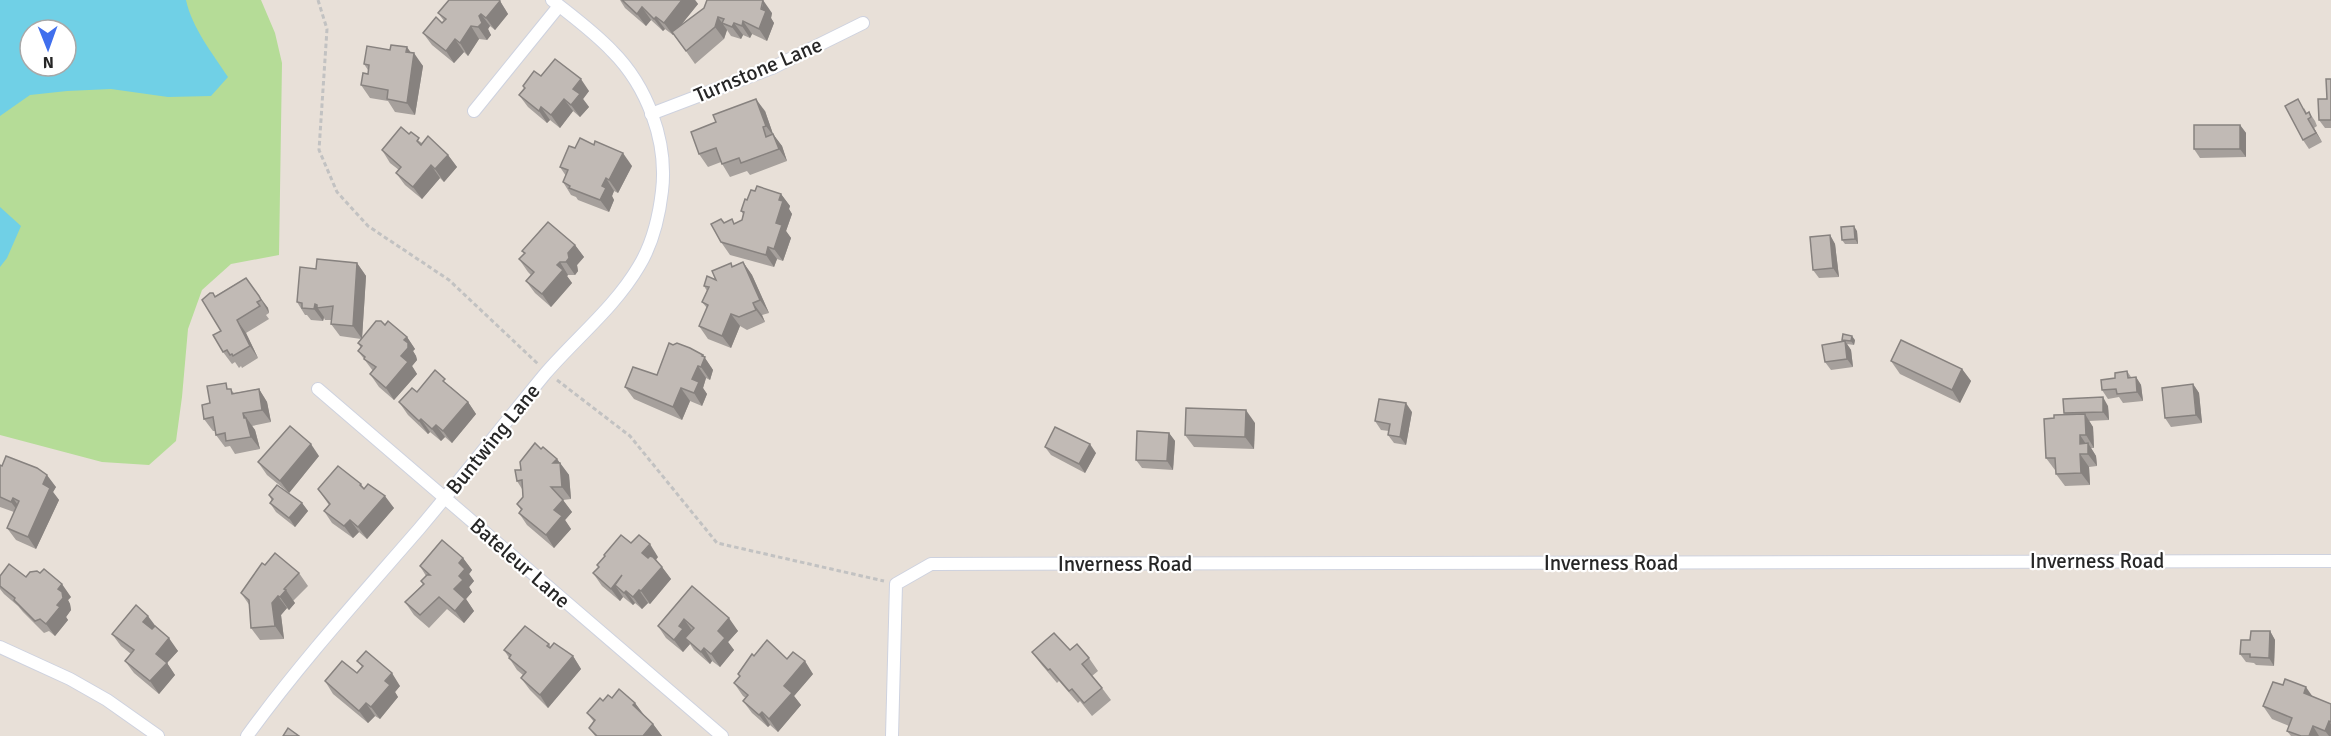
<svg xmlns="http://www.w3.org/2000/svg" width="2331" height="736" font-family="Signika,sans-serif">
  <style>
    .green { fill: #b5dc97; fill-rule: evenodd }
    .water { fill: #70d0e6; fill-rule: evenodd }
    .lines { fill: none; stroke-linecap: round; stroke-linejoin: round }
    .minor-casing { stroke: #ced2df; stroke-width: 14 }
    .path { stroke: #c2c2c2; stroke-width: 3; stroke-dasharray: 4.5 3; stroke-linecap: butt }
    .minor { stroke: #fff; stroke-width: 12 }
    .wall { fill: #a6a09c }
    .shaded-wall { fill: #87827f }
    .building { fill: #c1bab5; stroke: #87827f; stroke-width: 1.5 }
    .labels { text-anchor: middle; stroke-width: 4.5; stroke-linejoin: round; paint-order: stroke }
    .street-label { font-size: 21px; fill: #262626; stroke: #fff }
  </style>
  <rect width="100%" height="100%" fill="#e8e0d8"/>
  <path class="green" d="M0,0H261L275,33L282,63L279,255L231,264L202,290L188,329L182,397L176,441L149,465L102,462L0,435ZM30,30H66V66H30Z"/>
  <g class="water">
    <path d="M0,0H186C192,28 213,54 228,77L211,96L168,97L111,89L67,91L30,95L0,116ZM30,30H66V66H30Z"/>
    <path d="M0,207L21,226L7,258L0,267Z"/>
  </g>
  <g class="lines">
    <defs>
      <g id="minor">
        <path d="M474,111L559,6"/>
        <path d="M651,114L772,68L863,23"/>
        <path d="M318,389L722,736"/>
        <path d="M0,647L70,679L107,700L158,736"/>
        <path d="M247,736C300,663 360,597 419,529C462,478 503,425 545,374C576,338 615,307 639,266C653,243 659,217 662,191C668,141 647,86 612,51C594,32 572,16 552,0"/>
        <path d="M892,736L896,584L931,564L2331,561"/>
      </g>
    </defs>
    <use href="#minor" class="minor-casing"/>
    <g class="path">
      <path d="M318,0L327,29L319,150L337,192L368,226L449,280L538,364"/>
      <path d="M557,380L630,436L717,543L884,581"/>
    </g>
    <use href="#minor" class="minor"/>
  </g>
  <g class="wall">
    <path d="M620,0H695L698,4L680,26L704,8L772,13L771,18L774,23L767,41L752,34L750,38L743,35L741,39L731,36L727,30L724,39L695,64L674,34L673,35L665,29L663,31L651,20L646,26L625,8Z"/>
    <path d="M500,1L508,14L495,30L490,26L488,29L491,35L487,40L479,39L468,56L464,52L454,63L432,45L423,33L444,21L438,13Z"/>
    <path d="M411,53L423,66L415,115L395,112L388,101L370,98L361,85L368,74V70L364,64Z"/>
    <path d="M541,76L589,91L583,99L589,107L580,117L573,111L560,128L550,120L547,123L528,107L519,95L524,88L523,86Z"/>
    <path d="M2331,79V128H2325L2319,120L2327,99Z"/>
    <path d="M2304,108L2307,113L2309,112L2315,121L2317,126L2314,128L2322,142L2309,149L2303,140Z"/>
    <path d="M765,111L773,134L782,146L787,161L750,175L747,171L730,177L721,162L708,167L699,154Z"/>
    <path d="M2240,125L2246,133V157L2200,158L2194,149Z"/>
    <path d="M409,134L422,143L448,155L457,167L444,182L440,178L422,199L405,185L396,173L399,170L390,163L382,150Z"/>
    <path d="M575,148L632,166L618,193L614,191L612,196L614,200L609,212L578,200L576,197L571,195L563,182L566,176L560,167Z"/>
    <path d="M755,191L781,194L790,206L789,209L792,214L786,231L791,238L783,261L777,259L774,267L730,255L721,242V219L724,223H735L742,220L743,214L741,211L747,200Z"/>
    <path d="M1857,231L1858,244H1845L1842,240Z"/>
    <path d="M1830,235L1835,244L1839,277L1819,278L1813,270Z"/>
    <path d="M575,245L584,257L577,265L578,271L575,275H568L567,276L572,283L551,307L535,293L526,281L531,275L528,272L519,259L524,254L522,251Z"/>
    <path d="M743,262L752,275L769,313L762,315L765,322L747,330L740,326L731,348L708,339L699,326L707,308L702,302L707,291L704,286L716,280L733,266Z"/>
    <path d="M357,263L366,276L362,338L385,325L407,337L415,349L413,351L416,356L417,360L412,366L417,374L394,400L379,387L370,374L373,371L358,351L361,348L358,343L361,339L340,336L331,324V320H325L324,318L323,321L311,320L307,315H305L297,302L316,269Z"/>
    <path d="M246,278L268,308L269,313L266,315L269,319L246,333L258,358L242,368L241,366L239,368L235,362L232,364L223,352L221,331L215,296Z"/>
    <path d="M1842,340H1855L1854,345L1847,344L1851,350L1853,367L1831,370L1825,362L1843,342Z"/>
    <path d="M703,355L713,370L710,380L706,378L703,388L707,394L702,406L690,401L682,420L634,399L625,387L657,375Z"/>
    <path d="M1891,361L1962,369L1971,381L1960,403L1900,374Z"/>
    <path d="M2127,371L2131,377H2136L2141,385L2143,401L2123,403L2119,397L2108,399L2102,390L2115,378Z"/>
    <path d="M2193,384L2199,393L2202,423L2171,427L2165,418Z"/>
    <path d="M451,387L468,402L476,414L452,443L445,437L441,441L430,432L428,434L408,415L399,402L417,392Z"/>
    <path d="M230,389L234,393L259,389L267,402L271,422L252,426L255,430L260,449L235,454L230,446L225,447L216,435L215,431H213L204,419L210,403Z"/>
    <path d="M2108,406L2109,420L2089,421L2093,427L2094,448H2091L2096,456L2097,466L2089,467L2090,485L2065,486L2056,474V470H2055L2046,458L2054,418L2065,415L2064,413Z"/>
    <path d="M1412,412L1406,445L1394,443L1388,435L1389,431L1381,430L1375,421Z"/>
    <path d="M1255,423L1254,449L1194,447L1185,435Z"/>
    <path d="M1169,433L1175,441L1173,470L1142,468L1136,460Z"/>
    <path d="M1045,447L1096,453L1085,473L1051,455Z"/>
    <path d="M541,449L557,459L569,475L571,499L563,500L572,512L565,520L571,529L554,548L527,525L519,513L521,510L517,504L523,497L522,489L517,481L521,470Z"/>
    <path d="M319,456L289,493L267,475L258,462Z"/>
    <path d="M0,465L56,487L53,492L59,500L36,549L16,540L7,528L14,512L0,507Z"/>
    <path d="M361,484L364,488L394,508L367,539L359,532L353,538L332,523L324,511L329,505L318,489Z"/>
    <path d="M269,495L302,503L308,511L295,527L276,512L270,503L272,501Z"/>
    <path d="M658,557L656,560L662,567L671,579L650,604L648,603L642,609L635,603L633,605L623,597L620,601L602,586L593,573L599,567L597,565Z"/>
    <path d="M463,558L472,570L469,574L474,581L469,587L472,592L466,599L474,611L464,623L447,609L429,628L414,615L405,602L423,584L421,581L426,576L420,566Z"/>
    <path d="M265,565L299,573L308,586L293,601L295,603L289,610L287,608L281,615L284,639L260,640L251,628L250,606L241,593Z"/>
    <path d="M0,576L26,577L71,597L68,600L70,604L71,610L66,617L68,620L55,636L49,631L44,633L23,612L18,606L4,594L0,589Z"/>
    <path d="M692,586L738,631L728,642L734,650L720,667L712,661L710,664L694,650L690,644L683,652L666,638L658,626Z"/>
    <path d="M157,628L178,651L167,663L175,675L159,694L134,673L125,661L131,654L121,646L112,634Z"/>
    <path d="M2270,631L2275,640L2274,666L2256,665L2254,663L2246,662L2240,654L2250,640Z"/>
    <path d="M549,644L551,647L573,656L581,669L548,708L530,690L521,678L523,675L517,670L504,650Z"/>
    <path d="M1070,650L1089,658L1098,671L1092,676L1102,688L1111,700L1092,716L1080,701L1078,703L1059,681L1057,683L1041,664L1032,652Z"/>
    <path d="M754,656L787,659L813,674L794,696L801,705L778,732L770,725L768,727L752,713L743,701L746,698L743,696L734,683L740,676L738,674Z"/>
    <path d="M357,661L400,686L395,692L398,697L380,719L375,716L368,723L333,694L325,681L357,673L362,667Z"/>
    <path d="M2313,697L2331,704V736H2291L2287,731L2289,726L2272,719L2263,706Z"/>
    <path d="M612,698L635,703L643,714L653,724L662,736H595L589,728L594,722L587,713L603,701Z"/>
  </g>
  <g class="shaded-wall">
    <path d="M682,0H695L698,4L673,35L664,23Z"/>
    <path d="M763,0L772,13L771,18L774,23L767,41L759,29Z"/>
    <path d="M500,1L508,14L495,30L486,18Z"/>
    <path d="M642,7L651,20L646,26L637,14Z"/>
    <path d="M481,14L490,26L488,29L491,35L487,40L478,27L479,16Z"/>
    <path d="M656,17L665,29L663,31L654,19Z"/>
    <path d="M718,17L727,30L724,39L715,27Z"/>
    <path d="M743,21L752,34L750,38L742,26Z"/>
    <path d="M734,23L743,35L741,39L732,27Z"/>
    <path d="M471,26L479,39L468,56L460,43Z"/>
    <path d="M455,39L464,52L454,63L446,51Z"/>
    <path d="M407,47L414,57V53L423,66L415,115L407,103Z"/>
    <path d="M581,79L589,91L583,99L589,107L580,117L571,105L573,89Z"/>
    <path d="M564,99L573,111L560,128L551,115Z"/>
    <path d="M756,99L765,111L773,134L782,146L787,161L779,149L775,138L766,126Z"/>
    <path d="M541,107L550,120L547,123L539,111Z"/>
    <path d="M2308,119L2314,128L2322,142L2316,133Z"/>
    <path d="M2240,125L2246,133V157L2240,149Z"/>
    <path d="M623,153L632,166L618,193L609,180Z"/>
    <path d="M448,155L457,167L444,182L435,169Z"/>
    <path d="M431,165L440,178L422,199L413,187Z"/>
    <path d="M606,178L614,191L612,196L614,200L609,212L600,200L602,186Z"/>
    <path d="M781,194L790,206L789,209L792,214L786,231L791,238L783,261L774,249L776,223L779,200Z"/>
    <path d="M1854,226L1857,231L1858,244L1855,239Z"/>
    <path d="M1830,235L1835,244L1839,277L1833,268Z"/>
    <path d="M575,245L584,257L577,265L578,271L575,275L566,262L568,253Z"/>
    <path d="M768,247L777,259L774,267L766,255Z"/>
    <path d="M560,262L568,275L567,276L572,283L551,307L542,294L557,265Z"/>
    <path d="M743,262L752,275L769,313L760,300Z"/>
    <path d="M357,263L366,276L362,339L353,326Z"/>
    <path d="M259,296L268,308L269,313L261,300Z"/>
    <path d="M753,303L762,315L765,322L756,310Z"/>
    <path d="M315,304L324,317L323,321L314,309Z"/>
    <path d="M731,314L740,326L731,348L722,336Z"/>
    <path d="M237,320L246,333L258,358L250,346Z"/>
    <path d="M1852,336L1855,340L1854,345L1851,341Z"/>
    <path d="M407,337L415,349L413,351L416,356L417,360L412,366L417,374L394,400L386,388L401,356L404,340Z"/>
    <path d="M1845,341L1851,350L1853,367L1847,359Z"/>
    <path d="M703,355L713,370L710,380L701,367Z"/>
    <path d="M698,366L706,378L703,388L707,394L702,406L694,393L692,379Z"/>
    <path d="M1962,369L1971,381L1960,403L1952,390Z"/>
    <path d="M2136,377L2141,385L2143,401L2137,392Z"/>
    <path d="M2193,384L2199,393L2202,423L2196,415Z"/>
    <path d="M681,388L690,401L682,420L673,407Z"/>
    <path d="M259,389L267,402L271,422L262,410Z"/>
    <path d="M2103,397L2108,406L2109,420L2103,412Z"/>
    <path d="M468,402L476,414L452,443L443,431Z"/>
    <path d="M1406,403L1412,412L1406,445L1400,437Z"/>
    <path d="M1246,410L1255,423L1254,449L1245,437Z"/>
    <path d="M243,413L255,430L260,449L251,437L244,418Z"/>
    <path d="M2085,414L2093,427L2094,448L2086,435Z"/>
    <path d="M421,419L430,432L428,434L419,421Z"/>
    <path d="M436,425L445,437L441,441L432,429Z"/>
    <path d="M1169,433L1175,441L1173,470L1167,461Z"/>
    <path d="M2080,435L2088,447V443L2096,456L2097,466L2080,444Z"/>
    <path d="M311,444L319,456L289,493L280,481Z"/>
    <path d="M1090,444L1096,453L1085,473L1079,464Z"/>
    <path d="M2080,454L2089,467L2090,485L2081,473Z"/>
    <path d="M557,459L569,475L571,499L562,487L553,463Z"/>
    <path d="M47,475L56,487L53,492L59,500L36,549L28,537L43,484Z"/>
    <path d="M385,496L394,508L367,539L358,527Z"/>
    <path d="M13,498L22,511L20,514L11,502Z"/>
    <path d="M563,500L572,512L565,520L571,529L554,548L546,535L554,510Z"/>
    <path d="M302,503L308,511L295,527L289,518Z"/>
    <path d="M350,520L359,532L353,538L344,526Z"/>
    <path d="M650,544L658,557L651,565L642,553Z"/>
    <path d="M463,558L472,570L469,574L474,581L469,587L472,592L466,599L474,611L464,623L455,611L454,589L459,576V563Z"/>
    <path d="M662,567L671,579L650,604L641,591Z"/>
    <path d="M622,575L631,588L627,592L635,603L633,605L624,593L615,585L623,597L620,601L611,589Z"/>
    <path d="M62,584L71,597L68,600L70,604L71,610L66,617L68,620L55,636L46,624L57,605L58,589Z"/>
    <path d="M286,590L295,603L289,610L280,597Z"/>
    <path d="M639,590L648,603L642,609L633,597Z"/>
    <path d="M278,596L287,608L281,615L284,639L275,626L272,603Z"/>
    <path d="M148,616L157,628L152,634L143,622Z"/>
    <path d="M729,618L738,631L728,642L734,650L720,667L711,654L718,631Z"/>
    <path d="M684,619L693,632L685,638L690,644L683,652L674,640L679,626Z"/>
    <path d="M2270,631L2275,640L2274,666L2269,658Z"/>
    <path d="M169,638L178,651L167,663L175,675L159,694L150,681L156,654Z"/>
    <path d="M704,648L712,661L710,664L701,652Z"/>
    <path d="M573,656L581,669L548,708L540,695Z"/>
    <path d="M805,661L813,674L794,696L801,705L778,732L769,719L784,686Z"/>
    <path d="M392,673L400,686L395,692L398,697L380,719L371,707L385,681Z"/>
    <path d="M2306,687L2315,700L2304,693Z"/>
    <path d="M366,703L375,716L368,723L359,711Z"/>
    <path d="M635,703L644,715L633,705Z"/>
    <path d="M762,712L770,725L768,727L759,715Z"/>
    <path d="M2329,721L2331,724V736H2329L2325,731Z"/>
    <path d="M653,724L662,736H643Z"/>
    <path d="M2313,726L2319,736H2309Z"/>
  </g>
  <g class="building">
    <path d="M449,0H499L500,1L486,18L481,14L479,16L482,23L478,27L471,26L460,43L455,39L446,51L423,33L436,17L442,23L446,19L438,13Z"/>
    <path d="M622,0H682L664,23L656,17L654,19L642,7L637,14Z"/>
    <path d="M707,0H763L761,9L766,11L759,29L743,21L742,26L734,23L732,27L722,23L724,19L718,17L715,27L686,51L672,32L704,8Z"/>
    <path d="M391,45L407,47L406,52L414,53L407,103L387,99L388,90L361,85L363,73L368,74L369,65L364,64L367,46L390,50Z"/>
    <path d="M555,59L581,79L573,89L580,94L571,105L564,99L551,115L541,107L539,111L519,95L525,88L523,86L534,71L541,76Z"/>
    <path d="M2326,79H2331V120H2319L2318,99H2327Z"/>
    <path d="M756,99L766,126L763,127L766,137L773,134L779,149L741,163L739,158L722,164L716,148L699,154L691,132L716,122L713,115Z"/>
    <path d="M2298,99L2306,114L2309,112L2311,117L2308,119L2316,133L2303,140L2285,106Z"/>
    <rect x="2194" y="125" width="46" height="24"/>
    <path d="M401,127L409,134L411,132L419,138L417,141L421,145L428,136L448,155L435,169L431,165L413,187L396,173L401,167L382,150Z"/>
    <path d="M580,138L594,145L595,141L623,153L609,180L606,178L602,186L606,188L600,200L569,188L570,186L563,182L568,170L560,167L569,146L575,148Z"/>
    <path d="M757,186L781,194L779,200L783,201L776,223L782,225L774,249L768,247L766,255L721,242L711,224L721,219L724,223L732,219L734,224L742,220L744,212L741,211L745,199L747,200L751,190L755,191Z"/>
    <path d="M548,222L575,245L568,253L569,258L566,262H560L557,265L563,270L542,294L526,281L534,272L519,259L525,253L522,251Z"/>
    <path d="M1854,226L1855,239L1842,240L1841,227Z"/>
    <path d="M1830,235L1833,268L1813,270L1810,237Z"/>
    <path d="M317,259L357,263L353,326L331,324L333,306L317,308V305L315,304L314,309L302,308V303L297,302L300,267L316,269Z"/>
    <path d="M743,262L760,300L753,303L756,310L739,317L731,314L722,336L699,326L708,305L702,302L709,287L704,286L707,276L716,280L712,271L731,263L732,267Z"/>
    <path d="M246,278L259,296L261,300L257,302L260,306L237,320L250,346L233,356L232,354L230,355L227,350L223,352L213,335L221,331L202,300L210,293H213L215,297Z"/>
    <path d="M376,321H381L385,325L388,321L407,337L404,340L408,343V348L401,356L408,362L386,388L370,374L376,367L364,359L365,357L358,351L362,346L358,343Z"/>
    <path d="M1843,334L1852,336L1851,341L1842,340Z"/>
    <path d="M1901,340L1962,369L1952,390L1891,361Z"/>
    <path d="M1845,341L1847,359L1825,362L1822,345Z"/>
    <path d="M669,343L673,345L677,343L690,348L703,355L702,356L705,357L701,367L698,366L692,379L699,382L694,393L681,388L673,407L625,387L633,367L657,375Z"/>
    <path d="M435,370L445,379L443,381L468,402L443,431L436,425L432,429L421,419L419,421L399,402L412,388L417,392Z"/>
    <path d="M2127,371L2128,378L2136,377L2137,392L2117,394L2116,389L2102,390L2101,380L2115,378V373Z"/>
    <path d="M226,383L227,389H231L232,394L259,389L262,410L243,413L244,418H246L251,437L226,441L225,433L216,435L213,417L204,419L202,405L210,403L207,386Z"/>
    <path d="M2193,384L2196,415L2165,418L2162,388Z"/>
    <path d="M2103,397V412L2064,413L2063,399Z"/>
    <path d="M1379,399L1406,403L1400,437L1388,435L1390,424L1375,421Z"/>
    <path d="M1186,408L1246,410L1245,437L1185,435Z"/>
    <path d="M2085,414L2086,435H2080V444L2088,443V454H2080L2081,473L2056,474L2055,458H2046L2044,419L2054,418V415Z"/>
    <path d="M290,426L311,444L280,481L258,462Z"/>
    <path d="M1055,427L1090,444L1079,464L1045,447Z"/>
    <path d="M1137,431L1169,433L1167,461L1136,460Z"/>
    <path d="M535,443L541,449L543,447L557,459L553,463H560L562,487H551L563,500L554,510L562,516L546,535L519,513L522,509L517,504L523,497L522,480L517,481L515,470H521L520,462Z"/>
    <path d="M6,456L37,468L47,475L43,484L50,488L28,537L7,528L19,501L13,498L11,502L0,497V465L2,466Z"/>
    <path d="M338,466L361,484L360,485L364,489L368,484L385,496L358,527L350,520L344,526L324,511L330,504L318,489Z"/>
    <path d="M277,485L302,503L289,518L270,503L273,499L269,495Z"/>
    <path d="M621,535L631,543L639,535L650,544L642,553L648,558L650,556L653,557L662,567L641,591L639,590L633,597L626,591L624,593L615,585L622,575L611,589L593,573L599,567L597,565L605,556L604,555Z"/>
    <path d="M442,540L463,558L459,563L465,569L459,576L463,580L454,589L465,599L455,611L439,597L420,615L405,602L424,584L421,581L427,575H430L420,566Z"/>
    <path d="M275,553L299,573L284,589L286,590L280,597L278,596L272,603L275,626L251,628L249,600L241,593L262,563L265,565Z"/>
    <path d="M9,564L26,577L30,572L37,571L40,573L44,569L62,584L58,589L62,592L63,598L57,605L60,607L46,624L40,619L35,621L14,600L15,598L0,586V576Z"/>
    <path d="M692,586L729,618L718,631L725,638L711,654L704,648L701,652L685,638L694,628L684,619L679,626L683,629L674,640L658,626Z"/>
    <path d="M136,605L148,616L143,622L152,629L155,626L169,638L156,654L167,663L150,681L125,661L134,650L112,634Z"/>
    <path d="M525,626L549,644L547,646L550,648L554,643L573,656L540,695L521,678L526,672L509,658L511,655L504,650Z"/>
    <path d="M2251,631H2270L2269,658L2250,657V654H2240L2241,640H2250Z"/>
    <path d="M1054,633L1070,650L1077,644L1089,658L1082,664L1102,688L1084,703L1072,689L1069,691L1050,669L1048,670L1032,652Z"/>
    <path d="M767,640L787,659L793,652L805,661L784,686L792,693L769,719L762,712L759,715L743,701L748,695L734,683L740,676L738,674L752,654L754,656Z"/>
    <path d="M366,651L392,673L385,681L390,685L371,707L366,703L359,711L325,681L342,661L357,673L363,666L357,661Z"/>
    <path d="M2285,679L2306,687L2304,693L2331,704V722L2329,721L2325,731L2313,726L2309,736H2301L2287,731L2292,718L2263,706L2273,682L2283,685Z"/>
    <path d="M619,689L635,703L633,705L653,724L643,736H597L589,728L595,720L587,713L600,698L603,701L608,695L612,698Z"/>
    <path d="M288,728L299,736H283Z"/>
  </g>
  <g class="labels">
    <g class="street-label">
      <text transform="translate(758 70) rotate(-23)" y="7">Turnstone Lane</text>
      <text transform="translate(493 439) rotate(-51)" y="7">Buntwing Lane</text>
      <text x="2097" y="568">Inverness Road</text>
      <text transform="translate(520 563) rotate(41)" y="7">Bateleur Lane</text>
      <text x="1611" y="570">Inverness Road</text>
      <text x="1125" y="571">Inverness Road</text>
    </g>
  </g>
  <g transform="translate(48 48) rotate(179)"><circle r="28" fill="#ffffff" stroke="#a8a8a8" stroke-width="1.5"/>
  <path d="M0-4.5L10 22L0 15L-10 22Z" fill="#406fed"/>
  <text y="-9" font-size="16" font-weight="bold" text-anchor="middle" fill="#262626">N</text>
  </g>
</svg>
